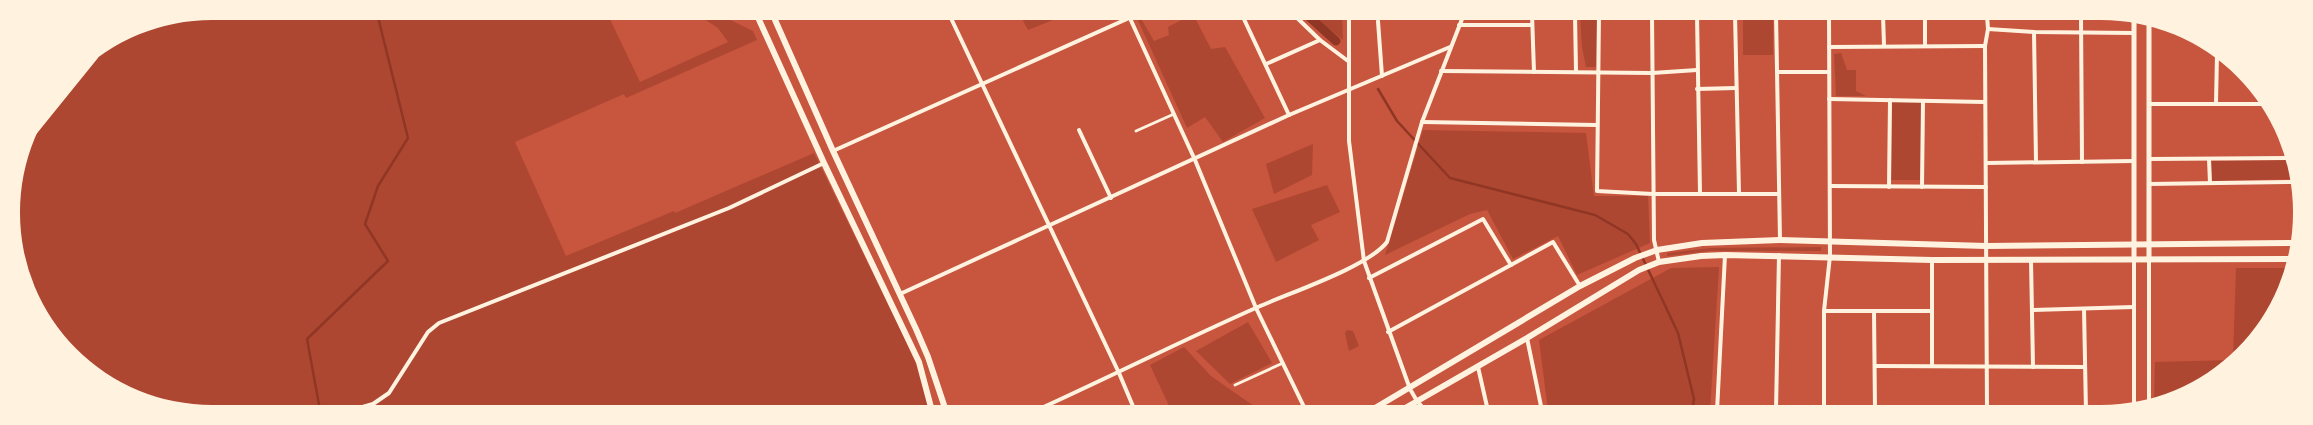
<svg xmlns="http://www.w3.org/2000/svg" width="2313" height="425" font-family="'Work Sans',sans-serif">
  <style>
    .green { fill: #ae4732 }
    .lines { fill: none; stroke-linecap: round; stroke-linejoin: round }
    .stream { stroke: #8f3625; stroke-width: 2.5 }
    .canal { stroke: #8f3625; stroke-width: 9 }
    .pedestrian { stroke: #fff3e0; stroke-width: 3 }
    .minor { stroke: #fff3e0; stroke-width: 4 }
    .tertiary { stroke: #fff3e0; stroke-width: 5 }
    .secondary { stroke: #fff3e0; stroke-width: 6 }
    .primary { stroke: #fff3e0; stroke-width: 7 }
  </style>
  <rect width="100%" height="100%" fill="#c8553d"/>
  <g class="green">
    <path d="M213,13H607L640,82L728,42L718,28L695,13H716L753,31L757,40L626,98L624,94L515,142L566,256L674,211L675,213L814,153L903,335L916,364L929,411L187,410L124,391L62,344L24,277L13,200L28,136L72,71L136,28Z"/>
    <path d="M1009,14H1068L1028,30L1020,15H1010Z"/>
    <path d="M1193,14L1211,49L1225,47L1265,118L1223,142L1205,117L1187,128L1137,18L1140,17L1154,41L1169,35L1168,27Z"/>
    <path d="M1317,14H1342L1343,40L1315,17Z"/>
    <path d="M1580,14H1597L1596,67H1586L1582,47Z"/>
    <rect x="1743" y="14" width="30" height="41"/>
    <path d="M1841,53L1847,70H1856V91L1866,96H1836L1834,54Z"/>
    <path d="M1892,102H1921V180H1891Z"/>
    <path d="M1423,130L1586,133L1594,196H1648L1650,243L1577,275L1558,236L1513,259L1487,210L1470,214L1385,255Z"/>
    <path d="M1313,144L1312,175L1274,194L1266,164Z"/>
    <path d="M2293,160L2294,179L2212,181L2211,161Z"/>
    <path d="M1327,185L1340,212L1311,225L1319,240L1276,262L1252,209Z"/>
    <path d="M1821,247V251H1709L1667,256V253L1711,248Z"/>
    <path d="M1719,267L1710,411H1548L1539,340L1671,268Z"/>
    <path d="M2236,268H2289L2280,301L2241,354L2233,359Z"/>
    <path d="M1248,322L1272,363L1230,384L1196,351Z"/>
    <path d="M1347,330L1353,331L1359,346L1349,351L1345,333Z"/>
    <path d="M1184,347L1211,376L1261,411H1224L1220,406L1171,410L1150,365Z"/>
    <path d="M2233,360L2189,392L2154,401L2155,362Z"/>
  </g>
  <g class="lines">
    <g class="stream">
      <path d="M1378,89L1397,121L1450,178L1595,215L1628,234L1636,244L1678,333L1694,399L1692,411"/>
      <path d="M320,410L307,339L388,261L365,224L378,186L408,138L377,13"/>
    </g>
    <path class="canal" d="M1306,14L1336,41"/>
    <g class="pedestrian">
      <path d="M1136,131L1174,114"/>
      <path d="M1235,385L1283,363"/>
    </g>
    <g class="minor">
      <path d="M949,14L1119,373L1135,411"/>
      <path d="M1128,14L1195,160L1256,308L1306,411"/>
      <path d="M1244,14L1243,17L1289,115"/>
      <path d="M1293,14L1320,40L1348,61"/>
      <path d="M1349,14V141L1364,261L1410,389L1417,401L1426,411"/>
      <path d="M1532,14L1534,72"/>
      <path d="M1575,14L1576,72"/>
      <path d="M1599,14L1597,191L1653,194H1777"/>
      <path d="M1652,14L1654,240L1659,262"/>
      <path d="M1697,14L1700,194"/>
      <path d="M1735,14L1739,193"/>
      <path d="M1776,14L1780,240"/>
      <path d="M1883,14L1884,46"/>
      <path d="M1987,15L1988,29L1985,46L1987,411"/>
      <path d="M2081,15L2082,162"/>
      <path d="M1378,21L1382,76"/>
      <path d="M1459,25H1532"/>
      <path d="M1988,29L2034,32L2134,33"/>
      <path d="M2034,32L2036,162"/>
      <path d="M1925,46V15"/>
      <path d="M1829,47L1985,46"/>
      <path d="M1266,64L1320,40"/>
      <path d="M1441,71L1652,73L1697,70"/>
      <path d="M1777,72H1829"/>
      <path d="M1697,89L1736,88"/>
      <path d="M1829,99L1985,102"/>
      <path d="M2149,104H2265"/>
      <path d="M2216,104L2217,54"/>
      <path d="M1422,122L1597,125"/>
      <path d="M1079,130L1111,198"/>
      <path d="M833,151L1138,14"/>
      <path d="M2149,159L2292,158"/>
      <path d="M2209,159L2210,183"/>
      <path d="M1986,163L2134,161"/>
      <path d="M2149,184L2295,182"/>
      <path d="M1830,186L1986,187"/>
      <path d="M1889,187L1890,100"/>
      <path d="M1922,187L1923,101"/>
      <path d="M2031,260L2033,367"/>
      <path d="M2134,260V406"/>
      <path d="M1369,278L1483,219L1511,265"/>
      <path d="M900,294L1289,115L1450,47"/>
      <path d="M2084,309L2086,412"/>
      <path d="M2033,310L2134,307"/>
      <path d="M1824,311H1932"/>
      <path d="M1874,311L1875,411"/>
      <path d="M1388,332L1553,242L1580,286"/>
      <path d="M1527,338L1542,411"/>
      <path d="M1875,366L2085,367"/>
      <path d="M1932,366V260"/>
      <path d="M1478,367L1488,411"/>
      <path d="M2149,402V259"/>
      <path d="M352,410L373,404L389,393L428,332L439,323L729,208L824,163"/>
      <path d="M1035,411C1110,377 1183,340 1258,307C1289,293 1368,267 1387,242L1422,122L1464,14"/>
      <path d="M1717,411L1725,255"/>
      <path d="M1776,411L1779,255"/>
      <path d="M1824,411V311L1830,256L1829,14"/>
    </g>
    <g class="tertiary">
      <path d="M2149,259V22"/>
      <path d="M2134,260V17"/>
    </g>
    <g class="secondary">
      <path d="M756,13L824,163L919,362L932,411"/>
      <path d="M772,13L833,151L916,329L928,357L946,411"/>
      <path d="M1370,411L1580,286L1635,258L1657,250L1702,243L1780,240L1986,246L2297,243"/>
      <path d="M1400,411L1527,338L1639,270L1659,262L1701,256L1725,255L1932,260L2292,259"/>
    </g>
    <path class="primary" d="M27,140L95,56"/>
  </g>
  <path d="M0 0H2313V425H0ZM212 20H2101A192 192 0 0 1 2293 212V213A192 192 0 0 1 2101 405H212A192 192 0 0 1 20 213V212A192 192 0 0 1 212 20Z" fill="#fff3e0" fill-rule="evenodd"/>
</svg>
